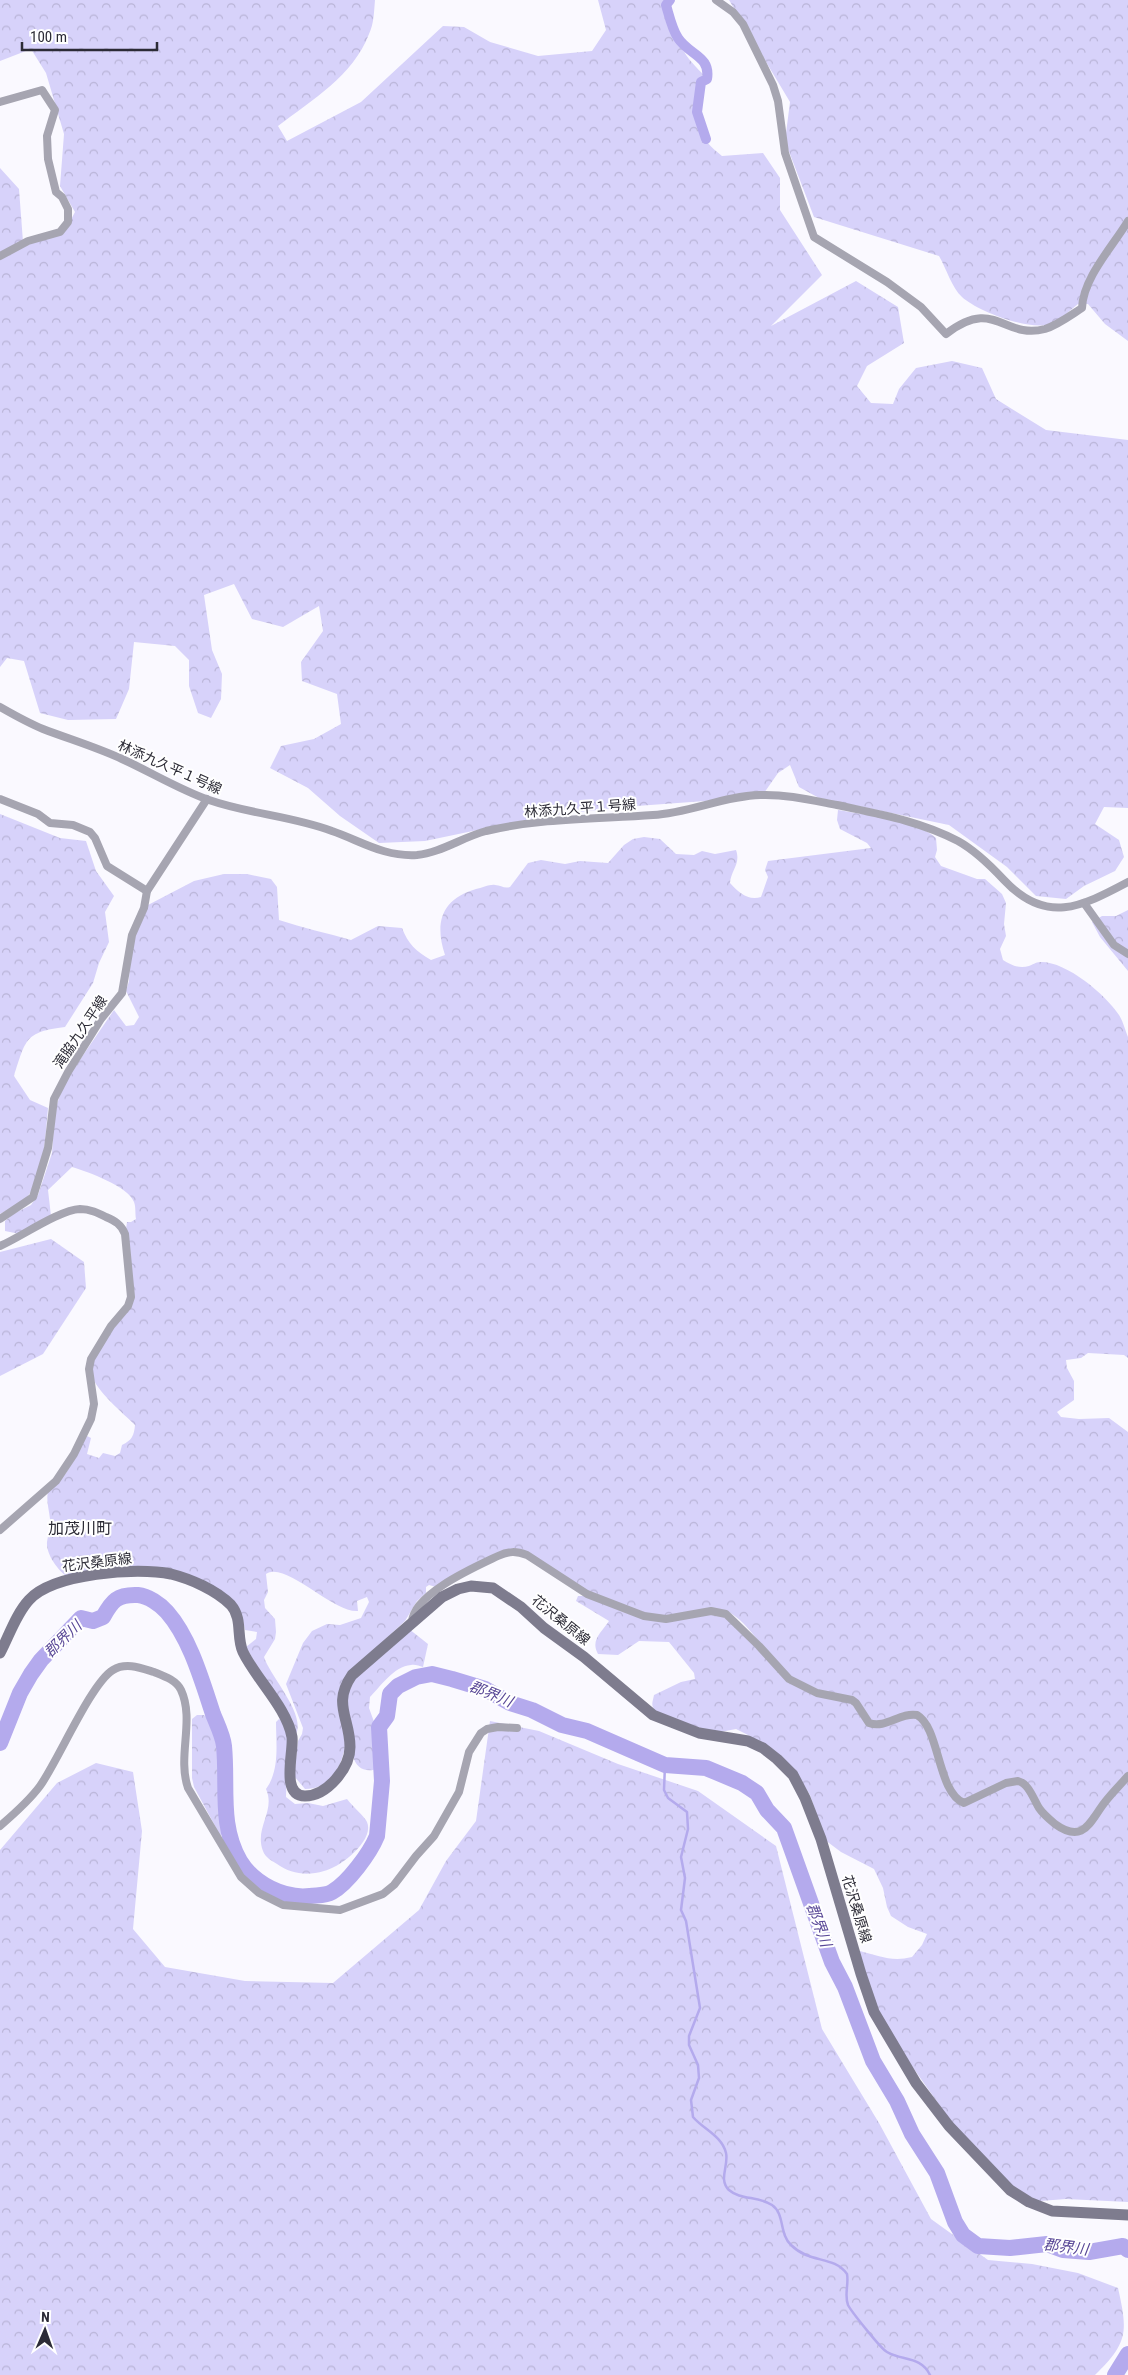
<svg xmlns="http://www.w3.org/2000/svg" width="1128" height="2375" font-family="'Roboto Condensed','Noto Sans JP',sans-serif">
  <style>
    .forest { fill: url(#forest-crowns) }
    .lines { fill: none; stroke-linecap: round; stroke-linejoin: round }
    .stream { stroke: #b4aaed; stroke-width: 2.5 }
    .canal { stroke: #b4aaed; stroke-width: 10 }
    .river { stroke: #b4aaed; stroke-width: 16 }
    .minor { stroke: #a6a5b1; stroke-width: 8 }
    .secondary { stroke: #7e7c8e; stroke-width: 11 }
    .labels { text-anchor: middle; stroke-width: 4; stroke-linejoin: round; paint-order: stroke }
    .street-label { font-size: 14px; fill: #2c2b36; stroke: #fff }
    .water-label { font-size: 15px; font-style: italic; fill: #584796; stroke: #fff }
    .quarter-label { font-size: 16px; fill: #2c2b36; stroke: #fff }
  </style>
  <defs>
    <pattern id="forest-crowns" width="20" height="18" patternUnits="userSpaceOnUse" patternTransform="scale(1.25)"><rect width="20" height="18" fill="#d7d2fa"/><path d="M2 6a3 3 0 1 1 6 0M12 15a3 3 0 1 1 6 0" fill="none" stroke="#b9b4d7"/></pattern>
  </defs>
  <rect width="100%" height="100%" fill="#faf9ff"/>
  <g class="forest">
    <path d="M0,0H375C374,11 374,24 369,34C353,76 312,100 278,126L287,141L361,102L443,26L464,27L490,42L538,56L592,51L606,30L598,0H669L664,8C676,38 680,52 703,74C693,94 696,124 707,142C711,147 717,152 722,156L763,153L780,178V210L822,275L771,326L856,281L898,307L904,343L867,366L857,386L871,403L893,404L899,389L916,368L952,361L982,368L996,399L1046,430L1128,440V808L1104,807L1095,824L1119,840L1124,857L1115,871L1084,886L1066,899L1036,896L1007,867L949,825L819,798L799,787L790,765L778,773L764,793L705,801L623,807L545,816L425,841L379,843L340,816L308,788L270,768L281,746L314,739L341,724L337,694L302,681L301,662L323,631L319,606L283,627L252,619L234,584L204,595L212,650L222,674L221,699L211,718L198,713L189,686V660L175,646L134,642L129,689L116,719L68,720L40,713L24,661L7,658L0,667V168L19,189L23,242L65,231L75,212L60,186L64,134L46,73L31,49L0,61Z"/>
    <path d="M729,0H1128V341L1105,324L1088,304H1078C1070,310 1062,319 1053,323C1033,333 977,311 962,297C952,288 946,268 939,256L814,217L785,141L790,102Z"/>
    <path d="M838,810C861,814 920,822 936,838L937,850L935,857L941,866L977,879H985L1002,894L1006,903L1004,924L1006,936L1000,949L1003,960C1011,965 1019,969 1029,966C1032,965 1036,962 1040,962C1066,961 1105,994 1119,1015C1123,1021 1125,1030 1128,1037V1358L1124,1355L1088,1353L1081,1358L1066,1360L1067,1368L1074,1381V1400L1057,1412L1061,1417L1079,1419L1109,1418L1128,1432V1772L1083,1827L1069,1829L1049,1816L1023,1780L965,1802C942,1783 934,1744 924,1717L880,1722L870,1721L856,1701C835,1695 807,1691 790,1677C767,1659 754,1627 729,1612L675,1616L650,1615L588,1592L515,1550L436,1587L429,1585L426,1587V1593L417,1601L405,1621L349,1673C348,1707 356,1789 305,1789L294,1776L298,1741L302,1734L303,1728L286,1684L303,1643L312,1631L327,1624L340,1625L361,1618L369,1602L367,1597L357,1601L358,1611C333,1613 285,1560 266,1574L268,1592L264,1600L265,1608L275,1619L276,1632L275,1639L264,1657C270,1676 306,1714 296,1734L246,1647L256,1639L257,1632L245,1630L242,1615L187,1575L66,1576C57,1569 46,1554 47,1542C48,1534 51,1527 50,1519C49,1509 46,1501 48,1491L66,1473L87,1436L91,1438L87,1454L99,1458L103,1453L115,1456L120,1453L122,1445C132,1440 134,1436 135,1425C124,1414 95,1390 92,1375C89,1356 116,1325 128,1311L126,1229L127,1222H131L136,1219C135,1214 136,1207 134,1202C128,1186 88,1172 72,1167L48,1190L51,1216L20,1234L5,1231V1221L13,1214L31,1205L38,1195L52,1153L55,1110L64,1083L114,1010L126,1026L134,1025L139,1017L126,991L129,981L131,935L148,905L194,881L224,874H247L271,879L277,887L279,920C303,928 327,933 351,940L378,926L402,928C408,944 416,951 431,960L445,955C434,922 442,899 476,889C482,888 490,884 495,885C501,885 504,889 510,887L528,863L541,860L565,864L580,861L608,863L624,845L633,839L644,837L660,839L676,854L694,855L702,851L715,854L736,850C741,864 731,870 730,883C738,892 748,901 761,897L768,877L765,870L768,861L871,848L867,843L840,829L837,820Z"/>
    <path d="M0,814L60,838L86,841L96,871L114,896L105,912L109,942L99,963L93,983L65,1027C25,1032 26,1039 14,1076L30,1100L48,1108C45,1137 45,1184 21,1203C15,1207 7,1210 0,1214Z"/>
    <path d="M1128,910V971L1100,937L1092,922L1102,916H1116Z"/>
    <path d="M51,1239L84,1262L86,1288L43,1354L0,1376V1252Z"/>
    <path d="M578,1596H586L642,1618L711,1614L728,1618L787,1681L850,1702L869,1725L910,1716L922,1720L959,1803L1014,1783L1022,1784L1049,1821L1082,1833L1128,1780V2202L1066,2199L1040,2201L1029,2198L1009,2183L962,2137L909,2062L877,2008L858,1953L860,1951C879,1956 892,1962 912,1957L922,1945L927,1934L908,1927L891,1916L887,1907L883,1888L874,1869L841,1852L825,1840L810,1795L796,1773L750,1736L736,1729L715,1733L659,1714C650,1706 652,1705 654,1695L681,1682L695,1679L694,1673L669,1642L639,1641L618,1655L598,1654C590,1640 602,1632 609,1621L576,1601Z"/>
    <path d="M409,1629L428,1644L423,1667C419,1666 415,1664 411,1665C394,1666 380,1687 370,1697L369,1708L377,1730L379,1768C366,1774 356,1768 353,1756C351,1740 347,1724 346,1709C346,1672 384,1650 409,1629Z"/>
    <path d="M197,1715H204L210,1720L215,1729L220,1765L221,1785L218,1796L220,1815L225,1833L220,1835L194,1787L192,1778V1719Z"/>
    <path d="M279,1719L284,1721L288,1734L286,1797L295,1804L308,1803L323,1806L347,1799C352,1806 365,1817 367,1822C375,1841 339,1868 324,1871C307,1876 291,1874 277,1864C272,1861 265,1857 263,1851C254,1828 276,1811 266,1789C280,1770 276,1744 276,1722Z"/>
    <path d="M490,1721L539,1731L618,1764L698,1791L776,1846L822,2029L879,2123L931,2219L988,2260L1032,2264L1078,2273L1118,2288C1128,2332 1128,2343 1095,2375H0V1850L57,1783L96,1763L133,1772L142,1831L133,1929L165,1967L245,1981L333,1983L419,1910L446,1861L476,1821Z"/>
  </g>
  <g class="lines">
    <path class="stream" d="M665,1765L664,1790L668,1798L687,1812L688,1829L681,1857L685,1878L681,1910L686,1921L700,2008L689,2036V2045L698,2065L699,2078L691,2100L693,2117C703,2129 722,2136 726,2153C729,2165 718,2180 729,2190C740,2200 759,2196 772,2205C785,2214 779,2234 791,2245C810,2264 833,2255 847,2274C849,2284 844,2295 848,2305C851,2311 881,2349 887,2352C902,2361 921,2356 930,2375"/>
    <path class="canal" d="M670,0L666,5C669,15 672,29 678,38C689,55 711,56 707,79L701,82L697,112L706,139"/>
    <g class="river">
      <path d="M0,1743L20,1693L31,1674L41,1660L81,1618L93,1621L103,1617C112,1601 117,1594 138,1595C148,1596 160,1604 167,1612C190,1638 202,1681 213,1714C217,1724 223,1736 224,1746C228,1786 219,1825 240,1861C254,1884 284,1899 310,1896C318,1895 325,1896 332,1892C348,1883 370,1853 377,1836L382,1781L379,1727L387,1716L390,1694L398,1686L416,1677L432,1674L452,1679L485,1689L510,1703L532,1710L562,1725L587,1731L665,1765L706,1768L742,1783L757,1793L767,1810L784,1828L832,1962L845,1987L873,2061L897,2101L912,2134L937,2173L955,2222L963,2235L978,2246L1010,2248L1047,2244L1063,2250L1089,2252L1123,2246L1128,2250"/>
      <path d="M1115,2375L1128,2354"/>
    </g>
    <g class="minor">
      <path d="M716,0L733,12L743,24L773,85L778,101L785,153L814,237L887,282L921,307L946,334C995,296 1003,340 1045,329C1058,325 1071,315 1082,308C1083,278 1113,246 1128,221"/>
      <path d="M0,102L42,90L55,110L47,136L48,159L56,192L62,197L68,209V222L60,232L28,241L0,256"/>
      <path d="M0,707C14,715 28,723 43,729C69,739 96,747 122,759C151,772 178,789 209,800C249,814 292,816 332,831C361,841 384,857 417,855C440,853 463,837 486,831C541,818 597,819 653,815C689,813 724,796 760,795C786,794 811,800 837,805C879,814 920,821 958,841C976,851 990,865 1004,880C1046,925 1081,907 1128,882"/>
      <path d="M0,799L38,814L50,823L73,825L90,832L95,838L107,866L147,891"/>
      <path d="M1084,903L1114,945L1128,954"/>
      <path d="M0,1219L33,1197L48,1148L54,1099L68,1072L101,1019L122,993L132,935L144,908L147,891L207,799"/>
      <path d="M0,1246C21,1237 59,1210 80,1209C90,1209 98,1213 106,1217C115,1221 121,1224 125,1234L131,1297L128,1306L111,1326L91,1359L89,1369L94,1404L91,1419L74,1454L56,1481L0,1530"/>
      <path d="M412,1622C413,1594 475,1567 498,1556C509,1551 516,1551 527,1555L587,1594L644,1616L666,1619L711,1611L726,1614L759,1646L789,1679L817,1693L852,1700L856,1703L869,1723C886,1729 900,1712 917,1715C940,1728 937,1792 964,1803L1006,1783L1018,1781C1029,1784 1033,1798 1039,1808C1043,1814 1049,1819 1055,1824C1084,1845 1090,1821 1105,1802C1112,1793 1120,1785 1128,1776"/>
      <path d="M0,1826C14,1814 29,1801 40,1786C58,1761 91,1683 113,1670C126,1662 141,1668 154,1672C164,1676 176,1680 181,1690C195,1720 177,1756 188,1788L241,1877L259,1893L283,1905L340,1910L383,1894L394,1885L416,1856L434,1836L459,1792L469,1752L481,1733L487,1729L498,1727L517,1728"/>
    </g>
    <path class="secondary" d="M0,1653C9,1636 16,1614 29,1600C53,1573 137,1567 171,1574C191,1579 216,1590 231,1605C243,1619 236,1637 243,1652C256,1679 287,1708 292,1737C294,1752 280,1796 305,1796C327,1796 350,1768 350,1747C350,1718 332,1704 352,1675L442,1597L458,1589L471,1586L493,1588L521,1607L544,1628L584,1657L653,1715L699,1733L748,1741L763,1748L777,1759L793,1775L805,1798L821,1839L861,1974L874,2012L916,2083L949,2126L1010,2190L1029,2202L1052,2211L1128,2215"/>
  </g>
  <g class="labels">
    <g class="street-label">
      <text transform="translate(170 767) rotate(24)" y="5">林添九久平１号線</text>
      <text transform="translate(580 808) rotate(-4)" y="5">林添九久平１号線</text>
      <text transform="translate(80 1032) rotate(-56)" y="5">滝脇九久平線</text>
      <text transform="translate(97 1562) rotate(-7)" y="5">花沢桑原線</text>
      <text transform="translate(561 1620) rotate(39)" y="5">花沢桑原線</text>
      <text transform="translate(857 1909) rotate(73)" y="5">花沢桑原線</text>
    </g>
    <g class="water-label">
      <text transform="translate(63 1639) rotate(-44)" y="5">郡界川</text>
      <text transform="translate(491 1694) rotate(22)" y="5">郡界川</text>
      <text transform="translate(819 1925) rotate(70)" y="5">郡界川</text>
      <text transform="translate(1066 2247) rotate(7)" y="5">郡界川</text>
    </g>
    <g class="quarter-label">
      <text x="80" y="1534">加茂川町</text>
    </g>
  </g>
  <g transform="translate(45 2330) rotate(2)" stroke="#ffffff" stroke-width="4" paint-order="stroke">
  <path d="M0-4L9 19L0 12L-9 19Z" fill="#2c2b36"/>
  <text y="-8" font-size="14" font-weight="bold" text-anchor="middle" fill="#2c2b36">N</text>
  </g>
  <path d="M22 42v8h135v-8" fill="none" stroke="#2c2b36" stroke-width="2.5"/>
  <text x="30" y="42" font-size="15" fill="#2c2b36" stroke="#ffffff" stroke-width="4" paint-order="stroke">100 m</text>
</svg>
